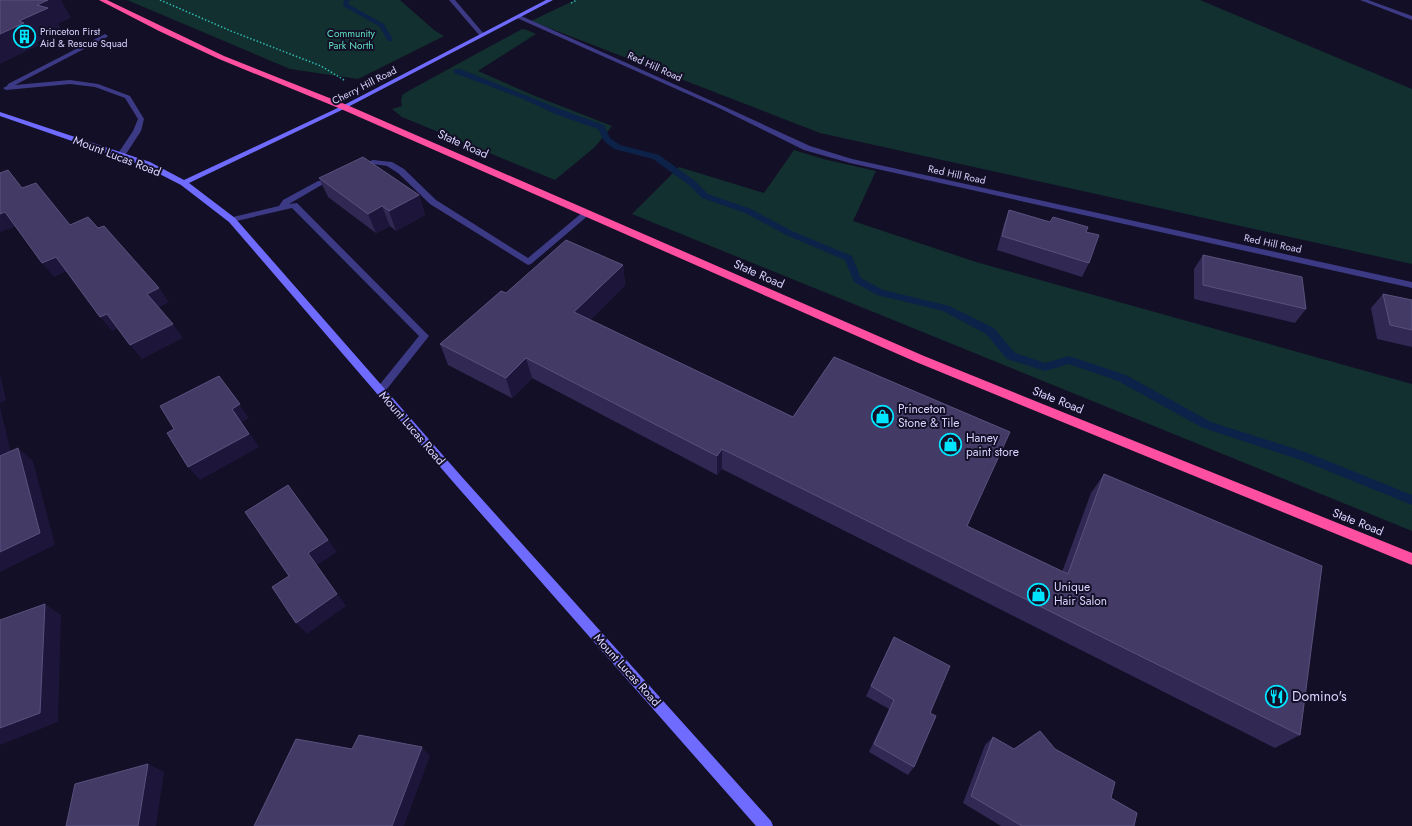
<svg xmlns="http://www.w3.org/2000/svg" width="1412" height="826" font-family="Jost,sans-serif">
  <style>
    .green { fill: #12302f }
    .lines { fill: none; stroke-linecap: round; stroke-linejoin: round }
    .stream { fill: #0c2248; fill-rule: evenodd }
    .path { stroke: #2fb8b0; stroke-width: 1.5; stroke-dasharray: 1.5 2; stroke-linecap: butt }
    .lane { fill: #3d3a85; fill-rule: evenodd }
    .street { fill: #3d3a85; fill-rule: evenodd }
    .secondary { fill: #6f6bff; fill-rule: evenodd }
    .highway { fill: #ff4fa3; fill-rule: evenodd }
    .wall { fill: #312854 }
    .shaded-wall { fill: #1d163a }
    .building { fill: #433a66; stroke: #5a527e }
    .labels { text-anchor: middle; stroke-width: 4; stroke-linejoin: round; paint-order: stroke }
    .far-poi-label { font-size: 10px; fill: #d9d4ff; stroke: #130f26; text-anchor: start }
    .far-park-label { font-size: 10px; fill: #5fe0c0; stroke: #130f26 }
    .far-street-label { font-size: 10px; fill: #d9d4ff; stroke: #130f26 }
    .street-label { font-size: 12px; fill: #d9d4ff; stroke: #130f26 }
    .poi-label { font-size: 12px; fill: #d9d4ff; stroke: #130f26; text-anchor: start }
    .near-poi-label { font-size: 14px; fill: #d9d4ff; stroke: #130f26; text-anchor: start }
  </style>
  <rect width="100%" height="100%" fill="#130f26"/>
  <g class="green">
    <path d="M127,0H400L434,30L444,36L358,79L290,69Z"/>
    <path d="M575,0H1200L1412,89V264L820,133L531,21Z"/>
    <path d="M522,29L527,30L536,34L478,71L535,96L612,126L595,147L555,180L402,117L392,109L402,106L401,101L402,95L410,90Z"/>
    <path d="M794,150L823,159L876,171L853,221L976,262L1412,384V531L632,214L679,167L764,193Z"/>
  </g>
  <g class="lines">
    <g class="stream">
      <path d="M344,0H350L348,4L384,24L393,40L392,41H388L379,26L343,6Z"/>
      <path d="M454,69H460C508,88 555,108 604,125L610,138L620,145L659,155L695,181L708,194L751,209L792,231L852,256L861,278L883,290L949,306L994,328L1015,353L1045,363L1069,356L1126,375L1211,422L1308,453L1412,495V505L1301,460L1203,428L1118,381L1069,364L1045,371L1007,359L986,334L943,311L877,295L854,282L845,260L786,235L745,213L702,198L689,185L653,159L614,149L604,141L598,129L555,114L523,99L454,73Z"/>
    </g>
    <g class="path">
      <path d="M160,0L231,31L321,66L344,80"/>
      <path d="M571,3L577,0"/>
    </g>
    <g class="lane">
      <path d="M449,0H455L484,34V36H480Z"/>
      <path d="M105,34L108,36L107,37L15,85L70,80L98,84L130,96L144,119L141,131L124,157H121L117,155L133,131L138,119L125,98L95,87L70,84L6,90L3,88L7,86L8,84Z"/>
      <path d="M373,160L392,162L404,169L436,200L528,258L583,212H586L590,214L531,264L528,265L430,204L398,173L387,166L373,164L359,168L355,166Z"/>
      <path d="M318,181H321L325,183L289,204L297,203L429,336L383,394H377L375,391L377,388L419,336L292,208L232,222L228,220L229,218L279,206L283,200Z"/>
    </g>
    <g class="street">
      <path d="M1360,0H1368L1412,16V20Z"/>
      <path d="M519,15L723,106L810,146L852,159L1412,282V288L850,163L804,150L719,108L517,18L516,17Z"/>
    </g>
    <path class="secondary" d="M546,0H553L346,108L189,183L235,218L462,477L771,821L773,826H756L454,483L229,222L181,185L144,166L0,116V112L150,162L184,180L342,106Z"/>
    <path class="highway" d="M99,0H107L224,56L347,105L924,356L1412,553V565L916,362L341,109L219,59L159,31Z"/>
  </g>
  <g class="wall">
    <path d="M319,178L419,195L425,215L396,231L390,226L376,233L328,197Z"/>
    <path d="M1009,210L1086,232L1089,263L1082,277L997,250L1004,224Z"/>
    <path d="M1203,255L1306,309L1295,323L1194,299V269Z"/>
    <path d="M623,265L625,285L590,320L967,526L1062,572L1091,493L1104,474L1300,735L1275,748L722,469L717,475L532,378L512,398L448,365L440,344L506,293Z"/>
    <path d="M1383,294L1412,300V347L1377,339L1371,308Z"/>
    <path d="M894,637L930,713L914,767L908,775L869,752L889,709L866,696Z"/>
    <path d="M993,737L1014,749H1055L1111,798L1134,826H1001L963,803L985,745Z"/>
  </g>
  <g class="shaded-wall">
    <path d="M48,0H61L71,18L58,24L62,30L37,42L39,45L0,64V34L19,21L37,5Z"/>
    <path d="M419,195L425,215L396,231L389,211Z"/>
    <path d="M382,206L390,226L376,233L368,214Z"/>
    <path d="M5,212L17,226L0,232V214Z"/>
    <path d="M56,257L67,271L54,277L42,263Z"/>
    <path d="M623,265L625,285L578,333L574,312Z"/>
    <path d="M159,288L169,302L158,308L147,294Z"/>
    <path d="M107,314L118,328L112,331L100,317Z"/>
    <path d="M173,324L183,338L142,359L130,345Z"/>
    <path d="M526,358L532,378L512,398L506,378Z"/>
    <path d="M0,374L6,400L0,403Z"/>
    <path d="M219,376L249,418L242,422L259,447L200,480L188,467L232,409Z"/>
    <path d="M0,407L15,469L0,456Z"/>
    <path d="M18,448L33,461L55,545L0,572V552Z"/>
    <path d="M722,449V469L717,475V456Z"/>
    <path d="M288,485L337,552L317,565L346,606L307,634L296,623L308,553Z"/>
    <path d="M45,604L61,615L58,722L0,745V728Z"/>
    <path d="M422,747L430,756L404,826H392Z"/>
    <path d="M148,764L164,772L156,826H138Z"/>
  </g>
  <g class="building">
    <path d="M0,0H48L37,5L48,8L19,21L24,23L0,34Z"/>
    <path d="M363,157L419,195L389,211L382,206L368,214L319,178Z"/>
    <path d="M8,170L22,188L36,183L70,225L88,217L98,228L104,226L159,288L147,294L173,324L130,345L107,314L100,317L56,257L42,263L5,212L0,214V173Z"/>
    <path d="M1009,210L1050,222L1053,217L1088,227L1086,232L1099,235L1089,263L1002,236Z"/>
    <path d="M566,240L623,265L574,312L793,417L834,357L1010,432L967,526L1068,574L1104,474L1322,566L1300,735L722,449L717,456L526,358L506,378L440,344L501,291L506,293Z"/>
    <path d="M1203,255L1302,277L1306,309L1203,285Z"/>
    <path d="M1383,294L1412,300V330L1390,325Z"/>
    <path d="M219,376L240,404L232,409L249,434L188,467L167,433L174,429L160,406Z"/>
    <path d="M18,448L40,533L0,552V456Z"/>
    <path d="M288,485L328,540L308,553L337,594L296,623L272,587L289,576L245,512Z"/>
    <path d="M45,604L40,713L0,728V620Z"/>
    <path d="M894,637L950,666L930,713L936,716L914,767L874,744L894,700L871,686Z"/>
    <path d="M1040,731L1055,749L1115,782L1111,798L1137,813L1134,826H1022L971,796L993,737L1014,749Z"/>
    <path d="M359,735L422,747L392,826H254L296,739L352,749Z"/>
    <path d="M148,764L138,826H66L75,784Z"/>
  </g>
  <defs>
    <symbol id="building-ring" viewBox="-11 -11 22 22"><circle r="9.5" fill="#130f26" stroke="#00e5ff" stroke-width="1.5"/><path d="M-4-6H4V6H1V3H-1V6H-4ZM-2.5-4.3h1.7v1.8h-1.7ZM.8-4.3h1.7v1.8H.8ZM-2.5-1h1.7V.8h-1.7ZM.8-1h1.7V.8H.8Z" fill="#00e5ff"/></symbol>
    <symbol id="shop-ring" viewBox="-11 -11 22 22"><circle r="9.5" fill="#130f26" stroke="#00e5ff" stroke-width="1.5"/><path d="M-5-2.5h2.3a2.7 3.5 0 0 1 5.4 0H5L5.5 6h-11ZM-1.5-2.5h3a1.5 2.3 0 0 0-3 0Z" fill="#00e5ff"/></symbol>
    <symbol id="restaurant-ring" viewBox="-11 -11 22 22"><circle r="9.5" fill="#130f26" stroke="#00e5ff" stroke-width="1.5"/><path d="M-5-6h1v4h1v-4h1v4h1v-4h1v5L-1.5 .5V6h-2V.5L-5-1ZM5-6V6H3V1.5H1.5Q1.5-4 5-6Z" fill="#00e5ff"/></symbol>
  </defs>
  <g fill-rule="evenodd">
    <use href="#building-ring" x="12" y="24" width="25" height="25"/>
    <use href="#shop-ring" x="870" y="404" width="25" height="25"/>
    <use href="#shop-ring" x="938" y="432" width="25" height="25"/>
    <use href="#shop-ring" x="1026" y="582" width="25" height="25"/>
    <use href="#restaurant-ring" x="1264" y="684" width="25" height="25"/>
  </g>
  <g class="labels">
    <g class="far-poi-label">
      <text x="40" y="35">Princeton First<tspan x="40" dy="12">Aid &amp; Rescue Squad</tspan></text>
    </g>
    <g class="far-park-label">
      <text x="351" y="37">Community<tspan x="351" dy="12">Park North</tspan></text>
    </g>
    <g class="far-street-label">
      <text transform="translate(655 66) rotate(24)" y="4">Red Hill Road</text>
      <text transform="translate(364 85) rotate(-27)" y="4">Cherry Hill Road</text>
      <text transform="translate(957 174) rotate(12)" y="4">Red Hill Road</text>
      <text transform="translate(1273 243) rotate(12)" y="4">Red Hill Road</text>
    </g>
    <g class="street-label">
      <text transform="translate(463 144) rotate(24)" y="4">State Road</text>
      <text transform="translate(117 156) rotate(21)" y="4">Mount Lucas Road</text>
      <text transform="translate(759 274) rotate(24)" y="4">State Road</text>
      <text transform="translate(1058 400) rotate(22)" y="4">State Road</text>
      <text transform="translate(412 428) rotate(49)" y="4">Mount Lucas Road</text>
      <text transform="translate(1358 522) rotate(22)" y="4">State Road</text>
      <text transform="translate(627 670) rotate(48)" y="4">Mount Lucas Road</text>
    </g>
    <g class="poi-label">
      <text x="898" y="413">Princeton<tspan x="898" dy="14">Stone &amp; Tile</tspan></text>
      <text x="966" y="442">Haney<tspan x="966" dy="14">paint store</tspan></text>
      <text x="1054" y="591">Unique<tspan x="1054" dy="14">Hair Salon</tspan></text>
    </g>
    <g class="near-poi-label">
      <text x="1292" y="701">Domino's</text>
    </g>
  </g>
</svg>
